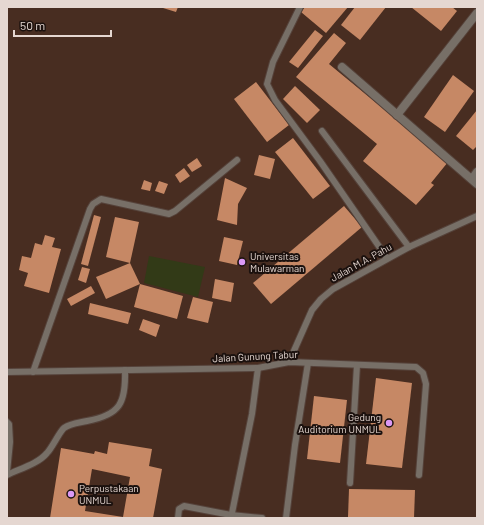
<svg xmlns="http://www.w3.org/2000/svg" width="484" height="525" font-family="Barlow,sans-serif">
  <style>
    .built { fill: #482d21 }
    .garden { fill: #323a17 }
    .building { fill: #c68865; fill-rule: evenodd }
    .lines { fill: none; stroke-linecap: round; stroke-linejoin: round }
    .service-casing { stroke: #55423a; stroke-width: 8 }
    .minor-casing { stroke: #55423a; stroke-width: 10 }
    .service { stroke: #776f67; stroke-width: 6 }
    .minor { stroke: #776f67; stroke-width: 8 }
    .poi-dot { fill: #db99f5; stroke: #1b110e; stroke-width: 1.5 }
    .labels { text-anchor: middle; stroke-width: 4; stroke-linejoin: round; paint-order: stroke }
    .poi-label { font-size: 10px; fill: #e5d7d1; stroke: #1b110e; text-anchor: start }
    .street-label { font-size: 10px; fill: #e5d7d1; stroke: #1b110e }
  </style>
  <rect width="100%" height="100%" fill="#3a261d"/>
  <rect class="built" x="7" y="7" width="470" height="511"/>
  <path class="garden" d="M149,256L205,267L198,297L144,283Z"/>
  <g class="building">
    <path d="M163,7H178L176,12L163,8Z"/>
    <path d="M305,7H348L326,33L301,12Z"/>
    <path d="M355,7H386L360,40L341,25Z"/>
    <path d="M411,7H452L457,11L441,31Z"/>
    <path d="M315,30L323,36L298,68L289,62Z"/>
    <path d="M334,33L346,43L329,64L448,162L431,183L434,185L416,205L363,161L377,144L296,77Z"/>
    <path d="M453,75L474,91L445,132L424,117Z"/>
    <path d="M256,82L289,125L267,142L234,99Z"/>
    <path d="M295,86L320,110L307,123L283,99Z"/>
    <path d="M477,110V146L473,150L456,136Z"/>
    <path d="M293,138L330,186L313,199L275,152Z"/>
    <path d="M259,155L275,159L270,179L254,175Z"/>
    <path d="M197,158L202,166L192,172L187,165Z"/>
    <path d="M184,168L190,176L180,183L175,175Z"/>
    <path d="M225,178L247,188L238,204L237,225L217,220Z"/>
    <path d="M144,180L152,183L150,191L141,189Z"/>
    <path d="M159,181L168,184L164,194L155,191Z"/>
    <path d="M344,206L362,227L271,304L253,283Z"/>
    <path d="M94,215L101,217L88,266L81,264Z"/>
    <path d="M115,217L139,222L130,263L106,257Z"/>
    <path d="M45,235L55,238L52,247L61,249L49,293L24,286L28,273L19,270L22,256L31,258L35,243L42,245Z"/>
    <path d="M224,237L243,241L237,265L219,261Z"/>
    <path d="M130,263L140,284L106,299L96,277Z"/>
    <path d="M82,267L90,269L86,283L78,280Z"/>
    <path d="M215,279L234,283L231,302L212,298Z"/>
    <path d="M140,284L183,296L177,319L134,307Z"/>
    <path d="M91,286L95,293L71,306L67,299Z"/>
    <path d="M193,297L213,302L208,323L187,318Z"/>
    <path d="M90,303L131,313L128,324L88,314Z"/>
    <path d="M143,319L160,325L156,337L139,330Z"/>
    <path d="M376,378L412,383L402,468L366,464Z"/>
    <path d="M314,396L347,400L340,463L307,459Z"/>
    <path d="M109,442L152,449L149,466L162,469L153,518H50L61,448L94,454L95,451L107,454ZM92,469L130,477L123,517L85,511Z"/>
    <path d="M349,489L415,490L414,518L348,517Z"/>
  </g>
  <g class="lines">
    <defs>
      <g id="service">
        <path d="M300,7L273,62L267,84L275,100L320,161L387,258"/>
        <path d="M322,131L409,247"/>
        <path d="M289,362L312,310L321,299L333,289L409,247L477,216"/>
        <path d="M7,372L258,368L289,362L416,367L423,373L426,384L419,475"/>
        <path d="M33,372L90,209L93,204L101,199L169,214L175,211L237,160"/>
        <path d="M7,422L9,424L10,442L7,472"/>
        <path d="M7,475C19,469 38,464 47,453C52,448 60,431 64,428C71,423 78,423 87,421C120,415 126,403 125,370"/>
        <path d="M350,483L357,365"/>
        <path d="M178,518L179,509L184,506L231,515L262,518"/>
        <path d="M231,518L252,414L258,368"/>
        <path d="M286,518L295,445L308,363"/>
      </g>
      <g id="minor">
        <path d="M342,67L477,184"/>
        <path d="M397,115L477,13"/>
        <path d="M472,179L477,172"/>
      </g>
    </defs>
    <use href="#service" class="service-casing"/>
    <use href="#minor" class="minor-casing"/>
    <use href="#service" class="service"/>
    <use href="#minor" class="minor"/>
  </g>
  <g class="poi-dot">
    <circle cx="242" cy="262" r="4"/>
    <circle cx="389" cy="423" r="4"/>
    <circle cx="71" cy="494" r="4"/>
  </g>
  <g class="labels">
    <g class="poi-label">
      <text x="250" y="260">Universitas<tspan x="250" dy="12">Mulawarman</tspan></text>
      <text x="381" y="421" text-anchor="end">Gedung<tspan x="381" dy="12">Auditorium UNMUL</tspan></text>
      <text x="79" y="492">Perpustakaan<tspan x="79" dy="12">UNMUL</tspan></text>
    </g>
    <g class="street-label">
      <text transform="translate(361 262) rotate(-29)" y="4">Jalan M.A. Pahu</text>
      <text transform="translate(255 356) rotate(-3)" y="4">Jalan Gunung Tabur</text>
    </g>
  </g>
  <rect width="484" height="525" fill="none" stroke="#e5d7d1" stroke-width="16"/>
  <path d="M14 30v6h97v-6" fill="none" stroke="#e5d7d1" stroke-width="2"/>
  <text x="20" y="30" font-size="12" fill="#e5d7d1" stroke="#1b110e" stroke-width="3" paint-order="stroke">50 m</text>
</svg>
